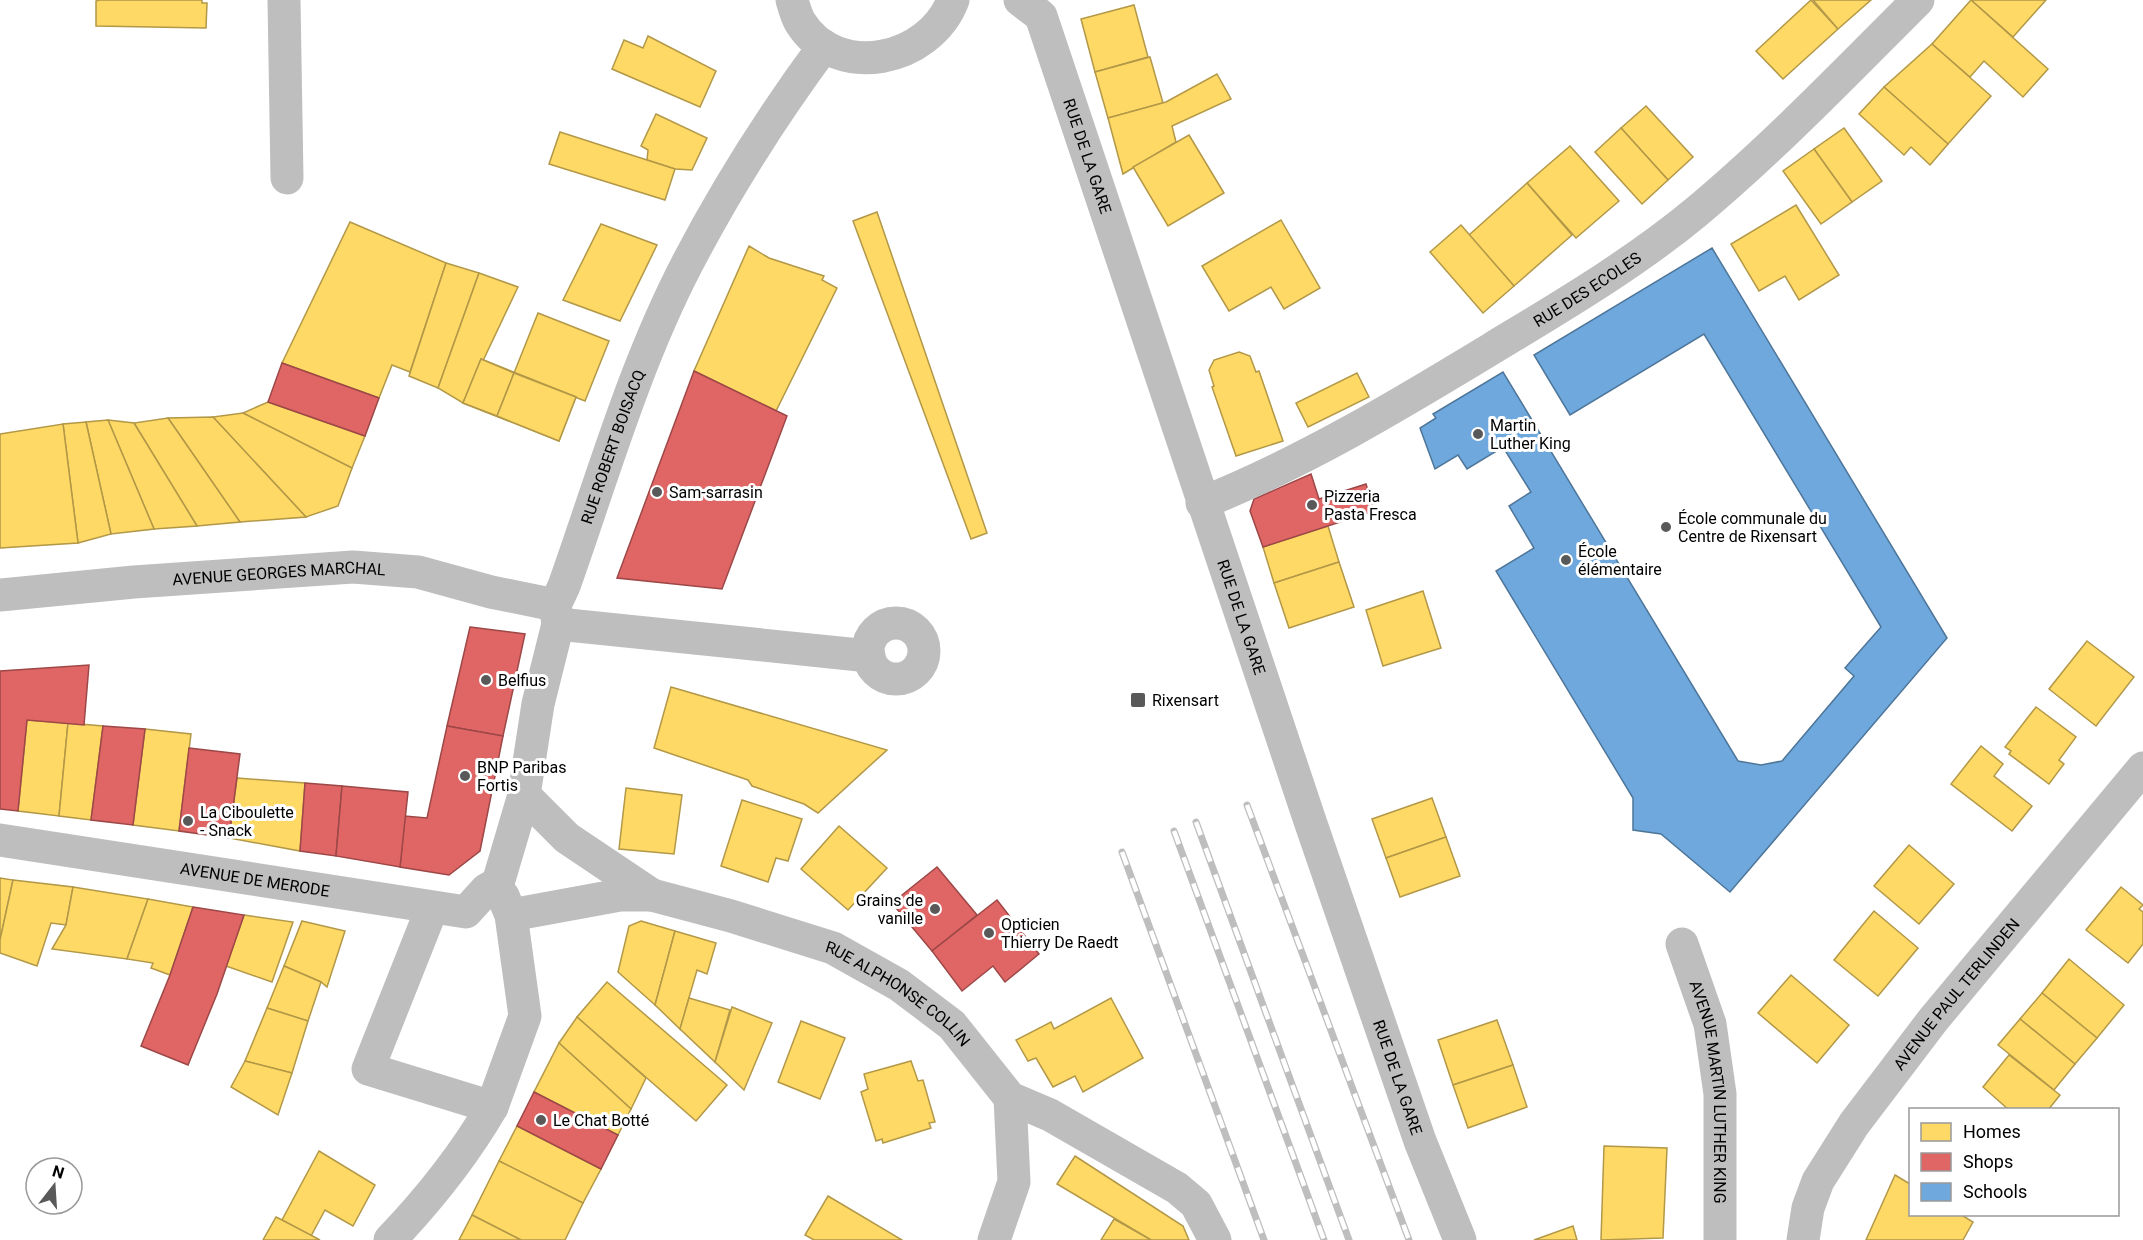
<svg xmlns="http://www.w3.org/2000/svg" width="2143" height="1240" font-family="Roboto,sans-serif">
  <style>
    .homes { fill: #ffd966; stroke: #b29847; stroke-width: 1.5 }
    .shops { fill: #e06666; stroke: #9d4747; stroke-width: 1.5 }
    .schools { fill: #6fa8dc; stroke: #4e769a; stroke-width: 1.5 }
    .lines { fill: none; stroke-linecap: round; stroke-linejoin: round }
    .minor { stroke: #bebebe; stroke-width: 33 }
    .rail-casing { stroke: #bebebe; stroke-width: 7 }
    .rail { stroke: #fff; stroke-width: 4.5; stroke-dasharray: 14; stroke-linecap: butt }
    .poi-dot { fill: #595959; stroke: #fff; stroke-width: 2 }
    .labels { text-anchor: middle; stroke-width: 6; stroke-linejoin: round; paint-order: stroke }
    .street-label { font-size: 16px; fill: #000; stroke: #fff }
    .poi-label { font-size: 16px; fill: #000; stroke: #fff; text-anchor: start }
  </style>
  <rect width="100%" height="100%" fill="#fff"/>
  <g class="homes">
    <path d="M99,0H202V3H207L206,28L96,26V1Z"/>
    <path d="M1811,0L1838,29L1783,79L1756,51Z"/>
    <path d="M1813,0H1871L1838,29Z"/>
    <path d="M1971,0H2046L2013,37Z"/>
    <path d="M1971,0L2048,69L2023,97L1984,61L1970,77L1932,44Z"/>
    <path d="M1134,5L1148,57L1095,72L1081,19Z"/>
    <path d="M648,36L716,71L700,107L612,69L624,40L643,48Z"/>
    <path d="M1932,44L1991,96L1948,144L1884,87Z"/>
    <path d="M1150,57L1163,103L1108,118L1095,72Z"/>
    <path d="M1217,74L1231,99L1172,126L1176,142L1123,174L1108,118L1166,102Z"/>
    <path d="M1884,87L1948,144L1930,165L1911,147L1904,155L1859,114Z"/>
    <path d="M1646,106L1693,157L1668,180L1621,128Z"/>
    <path d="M656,114L707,138L692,170L675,169L647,160L648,150L641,146Z"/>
    <path d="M1621,128L1668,180L1642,204L1595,152Z"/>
    <path d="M1844,128L1882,181L1852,202L1814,149Z"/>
    <path d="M560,132L675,169L665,200L549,164Z"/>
    <path d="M1189,135L1224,193L1168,226L1133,167Z"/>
    <path d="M1570,146L1619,201L1576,238L1527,183Z"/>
    <path d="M1814,149L1852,202L1821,224L1783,171Z"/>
    <path d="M1527,183L1572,235L1514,286L1469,235Z"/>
    <path d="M1796,205L1839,275L1799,300L1785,276L1759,291L1731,244Z"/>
    <path d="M877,212L987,533L971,539L853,221Z"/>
    <path d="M1281,220L1320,288L1284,309L1271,287L1229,311L1202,266Z"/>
    <path d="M350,222L446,263L410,372L392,365L379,398L282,363Z"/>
    <path d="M601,224L657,245L620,321L563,300Z"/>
    <path d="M1461,225L1514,286L1483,313L1430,252Z"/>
    <path d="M749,246L769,258L824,276L822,280L837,288L776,411L694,371Z"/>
    <path d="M446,263L479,273L438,388L409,376Z"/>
    <path d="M479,273L518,287L463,403L438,388Z"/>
    <path d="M538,313L609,341L585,401L514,373Z"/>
    <path d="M1239,352L1250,356L1256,372L1259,371L1283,441L1236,456L1212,387L1214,386L1209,370L1214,360Z"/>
    <path d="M481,359L576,397L559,441L463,403Z"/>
    <path d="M481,359L514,373L497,416L463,403Z"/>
    <path d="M514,373L576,397L559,441L497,416Z"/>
    <path d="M1357,373L1369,397L1308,427L1296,403Z"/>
    <path d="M268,402L365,436L352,468L243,413Z"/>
    <path d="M243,413L352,468L338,506L306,517L213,417Z"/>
    <path d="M213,417L306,517L240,522L168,418Z"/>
    <path d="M168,418L240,522L197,526L134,423Z"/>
    <path d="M108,420L134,423L197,526L154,529Z"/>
    <path d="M108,420L154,529L111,534L86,422Z"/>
    <path d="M86,422L111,534L78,543L63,424Z"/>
    <path d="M63,424L78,543L0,548V434Z"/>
    <path d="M1328,526L1339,562L1274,583L1263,547Z"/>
    <path d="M1339,562L1354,607L1289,628L1274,583Z"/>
    <path d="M1423,591L1441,648L1383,666L1366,610Z"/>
    <path d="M2087,641L2134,677L2096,726L2049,689Z"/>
    <path d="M671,687L887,750L818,813L804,804L752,786L748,780L654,748Z"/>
    <path d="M2036,707L2076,737L2059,760L2064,764L2049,784L2009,754L2011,751L2005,747Z"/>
    <path d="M27,720L68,723L59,816L18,811Z"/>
    <path d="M68,723L103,726L91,820L59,816Z"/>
    <path d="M145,729L191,734L179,831L133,825Z"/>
    <path d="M1981,746L2003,764L1994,776L2032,806L2012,831L1951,784Z"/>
    <path d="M237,778L305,783L300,851L229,838Z"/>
    <path d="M626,788L682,795L674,854L619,849Z"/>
    <path d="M1432,798L1446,837L1386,858L1372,819Z"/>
    <path d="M742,800L802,819L788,861L776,858L768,882L721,866Z"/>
    <path d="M839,826L887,868L848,910L801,869Z"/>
    <path d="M1446,837L1460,876L1400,897L1386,858Z"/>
    <path d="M1909,845L1954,884L1919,924L1874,886Z"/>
    <path d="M0,878L13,880L0,940Z"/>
    <path d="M13,880L73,887L66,925L51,923L37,966L0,953V940Z"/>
    <path d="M73,887L148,899L127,959L52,949L66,925Z"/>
    <path d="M2121,887L2143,905L2139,909L2143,912V944L2128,963L2086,930Z"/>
    <path d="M148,899L193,907L170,975L151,968L153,963L127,959Z"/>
    <path d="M1874,911L1918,948L1878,996L1834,960Z"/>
    <path d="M244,915L293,922L272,982L226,966Z"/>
    <path d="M302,921L345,931L327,987L321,982L284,966Z"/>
    <path d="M641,921L675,931L655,1005L618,972L629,926Z"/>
    <path d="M675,931L716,943L707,974L697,970L680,1029L655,1005Z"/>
    <path d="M2069,959L2124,1005L2097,1038L2042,993Z"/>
    <path d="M284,966L321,982L308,1021L267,1008Z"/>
    <path d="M1791,975L1849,1025L1817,1063L1758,1013Z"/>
    <path d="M607,982L727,1085L696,1121L577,1017Z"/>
    <path d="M2042,993L2097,1038L2075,1064L2020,1019Z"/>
    <path d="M689,998L730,1010L715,1062L680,1029Z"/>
    <path d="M1111,998L1143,1058L1083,1092L1075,1076L1053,1087L1036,1058L1028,1061L1016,1040L1051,1022L1054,1029Z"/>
    <path d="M732,1007L772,1023L744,1090L715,1062Z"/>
    <path d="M267,1008L308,1021L292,1073L245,1061Z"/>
    <path d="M577,1017L646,1078L631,1109L559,1043Z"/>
    <path d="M2020,1019L2075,1064L2054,1090L1998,1045Z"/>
    <path d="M1497,1020L1513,1065L1453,1085L1438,1040Z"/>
    <path d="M801,1021L845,1038L820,1099L778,1082Z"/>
    <path d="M559,1043L631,1109L618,1135L534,1092Z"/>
    <path d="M2009,1055L2060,1095L2048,1110H2009L1983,1087Z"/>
    <path d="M245,1061L292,1073L278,1115L231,1087Z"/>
    <path d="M911,1061L918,1081L923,1080L935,1122L929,1123L931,1128L883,1143L882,1139L876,1141L861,1092L868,1089L864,1074Z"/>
    <path d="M1513,1065L1527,1107L1468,1128L1453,1085Z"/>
    <path d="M517,1126L601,1169L583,1203L499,1161Z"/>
    <path d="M1604,1146L1667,1148L1663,1238L1601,1240Z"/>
    <path d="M319,1151L375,1185L353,1226L325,1210L311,1236L282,1220Z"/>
    <path d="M1075,1156L1183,1226L1189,1240H1151L1057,1184Z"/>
    <path d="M499,1161L583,1203L565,1240H521L472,1215Z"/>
    <path d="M1895,1175L1910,1184V1214H1960L1973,1222L1963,1240H1866Z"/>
    <path d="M828,1196L902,1240H814L805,1235Z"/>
    <path d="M472,1215L521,1240H459Z"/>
    <path d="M276,1217L282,1220L320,1240H263Z"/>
    <path d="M1114,1219L1151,1240H1101Z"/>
    <path d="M1573,1226L1577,1240H1534Z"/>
  </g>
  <g class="shops">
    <path d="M282,363L379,398L365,436L268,402Z"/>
    <path d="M694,371L787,416L722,589L617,578Z"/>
    <path d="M1311,474L1319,499L1366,484L1374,511L1263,547L1250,511L1254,499Z"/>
    <path d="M470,627L525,634L503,736L447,726Z"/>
    <path d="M89,665L84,725L27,720L18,811L0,809V671Z"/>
    <path d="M103,726L145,729L133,825L91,820Z"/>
    <path d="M447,726L503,736L480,851L449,875L400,867L405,816L427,818Z"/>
    <path d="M189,748L240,754L229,838L179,831Z"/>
    <path d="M305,783L342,786L336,856L300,851Z"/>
    <path d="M342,786L408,792L400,867L336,856Z"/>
    <path d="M937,867L977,915L932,951L892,903Z"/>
    <path d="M997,900L1039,954L1005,982L993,966L962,991L932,951Z"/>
    <path d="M193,907L244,915L217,994L188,1065L141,1046L170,975Z"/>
    <path d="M534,1092L618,1135L601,1169L517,1126Z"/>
  </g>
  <path class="schools" d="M1712,248L1947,638L1730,892L1661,834L1633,830V798L1496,571L1534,548L1509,506L1531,492L1503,447L1467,469L1458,455L1435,469L1420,428L1436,418L1433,414L1503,372L1738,761L1761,765L1782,761L1854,676L1845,668L1881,627L1704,334L1570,415L1534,355Z"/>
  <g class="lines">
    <g class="minor">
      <path d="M284,0L287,178"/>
      <path d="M792,0C794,7 796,15 800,22C837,82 930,61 953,0"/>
      <path id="s1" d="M1020,0L1041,16L1310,821L1420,1141L1460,1240"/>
      <path id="s2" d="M1202,503C1304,462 1397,406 1491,349C1560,307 1632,265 1695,213C1774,147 1845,73 1918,0"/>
      <path id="s3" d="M0,595L134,582L353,567L418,572L491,592L555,605"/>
      <circle cx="896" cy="651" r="28"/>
      <path d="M558,624L869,656"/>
      <path d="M524,795L567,838L652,895"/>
      <path id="s4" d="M0,840L466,912L486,890L498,883"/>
      <path id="s5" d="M498,883L524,795L538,704L558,624L555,605L564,586C602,479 634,366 687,264C727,187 773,115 824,46"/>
      <path d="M432,908L368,1069L492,1107L525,1016L511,915L503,896"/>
      <path id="s6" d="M511,915L620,895H652L731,916L833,948L899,985L952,1025L1010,1098L1050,1115L1177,1188L1196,1204L1215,1240"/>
      <path id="s7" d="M1682,944L1710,1024L1720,1094V1240"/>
      <path d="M390,1240C430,1198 463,1157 492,1107"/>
      <path d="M994,1240L1014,1182L1010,1098"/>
      <path id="s8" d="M1803,1240L1808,1208L1818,1181L1854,1124L1933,1020L2143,768"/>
    </g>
    <defs>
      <g id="rail">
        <path d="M1247,805L1409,1240"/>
        <path d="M1196,822L1349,1240"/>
        <path d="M1174,831L1324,1240"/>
        <path d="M1122,852L1264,1240"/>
      </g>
    </defs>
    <use href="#rail" class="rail-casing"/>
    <use href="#rail" class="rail"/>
  </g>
  <g class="poi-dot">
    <circle cx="1478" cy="434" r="6"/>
    <circle cx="657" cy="492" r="6"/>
    <circle cx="1312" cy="505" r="6"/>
    <circle cx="1666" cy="527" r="6"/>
    <circle cx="1566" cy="560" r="6"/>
    <circle cx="486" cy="680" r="6"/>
    <rect x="1130" y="692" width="16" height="16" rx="3"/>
    <circle cx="465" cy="776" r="6"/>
    <circle cx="188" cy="821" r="6"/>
    <circle cx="935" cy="909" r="6"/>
    <circle cx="989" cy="933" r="6"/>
    <circle cx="541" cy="1120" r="6"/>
  </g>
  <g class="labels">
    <g class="street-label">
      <text dy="6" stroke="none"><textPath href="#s1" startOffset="174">RUE DE LA GARE</textPath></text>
      <text dy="6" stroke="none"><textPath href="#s2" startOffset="441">RUE DES ECOLES</textPath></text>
      <text dy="6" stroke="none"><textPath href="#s5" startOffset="454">RUE ROBERT BOISACQ</textPath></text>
      <text dy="6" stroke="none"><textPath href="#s3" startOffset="280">AVENUE GEORGES MARCHAL</textPath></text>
      <text dy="6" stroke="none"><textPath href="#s1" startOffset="660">RUE DE LA GARE</textPath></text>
      <text dy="6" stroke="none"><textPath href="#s4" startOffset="258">AVENUE DE MERODE</textPath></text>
      <text dy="6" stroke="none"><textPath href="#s8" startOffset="294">AVENUE PAUL TERLINDEN</textPath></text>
      <text dy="6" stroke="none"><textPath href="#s6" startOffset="411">RUE ALPHONSE COLLIN</textPath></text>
      <text dy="6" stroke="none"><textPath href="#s1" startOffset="1146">RUE DE LA GARE</textPath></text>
      <text dy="6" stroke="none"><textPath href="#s7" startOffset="152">AVENUE MARTIN LUTHER KING</textPath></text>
    </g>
    <g class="poi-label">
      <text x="1490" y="431">Martin<tspan x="1490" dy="18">Luther King</tspan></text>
      <text x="669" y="498">Sam-sarrasin</text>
      <text x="1324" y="502">Pizzeria<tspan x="1324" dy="18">Pasta Fresca</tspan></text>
      <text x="1678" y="524">École communale du<tspan x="1678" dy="18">Centre de Rixensart</tspan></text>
      <text x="1578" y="557">École<tspan x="1578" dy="18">élémentaire</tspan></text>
      <text x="498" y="686">Belfius</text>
      <text x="1152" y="706">Rixensart</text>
      <text x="477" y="773">BNP Paribas<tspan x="477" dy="18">Fortis</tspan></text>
      <text x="200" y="818">La Ciboulette<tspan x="200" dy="18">- Snack</tspan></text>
      <text x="923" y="906" text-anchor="end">Grains de<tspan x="923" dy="18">vanille</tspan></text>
      <text x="1001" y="930">Opticien<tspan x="1001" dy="18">Thierry De Raedt</tspan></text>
      <text x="553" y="1126">Le Chat Botté</text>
    </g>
  </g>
  <rect x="1909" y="1108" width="210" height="108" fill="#ffffff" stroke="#999999" stroke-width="1.5"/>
  <rect x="1921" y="1123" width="30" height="18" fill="#ffd966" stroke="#999999" stroke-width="1.5"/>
  <text x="1963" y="1138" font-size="18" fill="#000000">Homes</text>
  <rect x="1921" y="1153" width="30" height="18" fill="#e06666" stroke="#999999" stroke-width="1.5"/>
  <text x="1963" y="1168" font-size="18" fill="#000000">Shops</text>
  <rect x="1921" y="1183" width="30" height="18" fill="#6fa8dc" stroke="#999999" stroke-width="1.5"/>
  <text x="1963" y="1198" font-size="18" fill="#000000">Schools</text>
  <g transform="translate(54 1186) rotate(17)"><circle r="28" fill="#ffffff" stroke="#999999" stroke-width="1.5"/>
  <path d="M0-4.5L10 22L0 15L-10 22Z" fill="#595959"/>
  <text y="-9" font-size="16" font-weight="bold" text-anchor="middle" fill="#000000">N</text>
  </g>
</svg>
